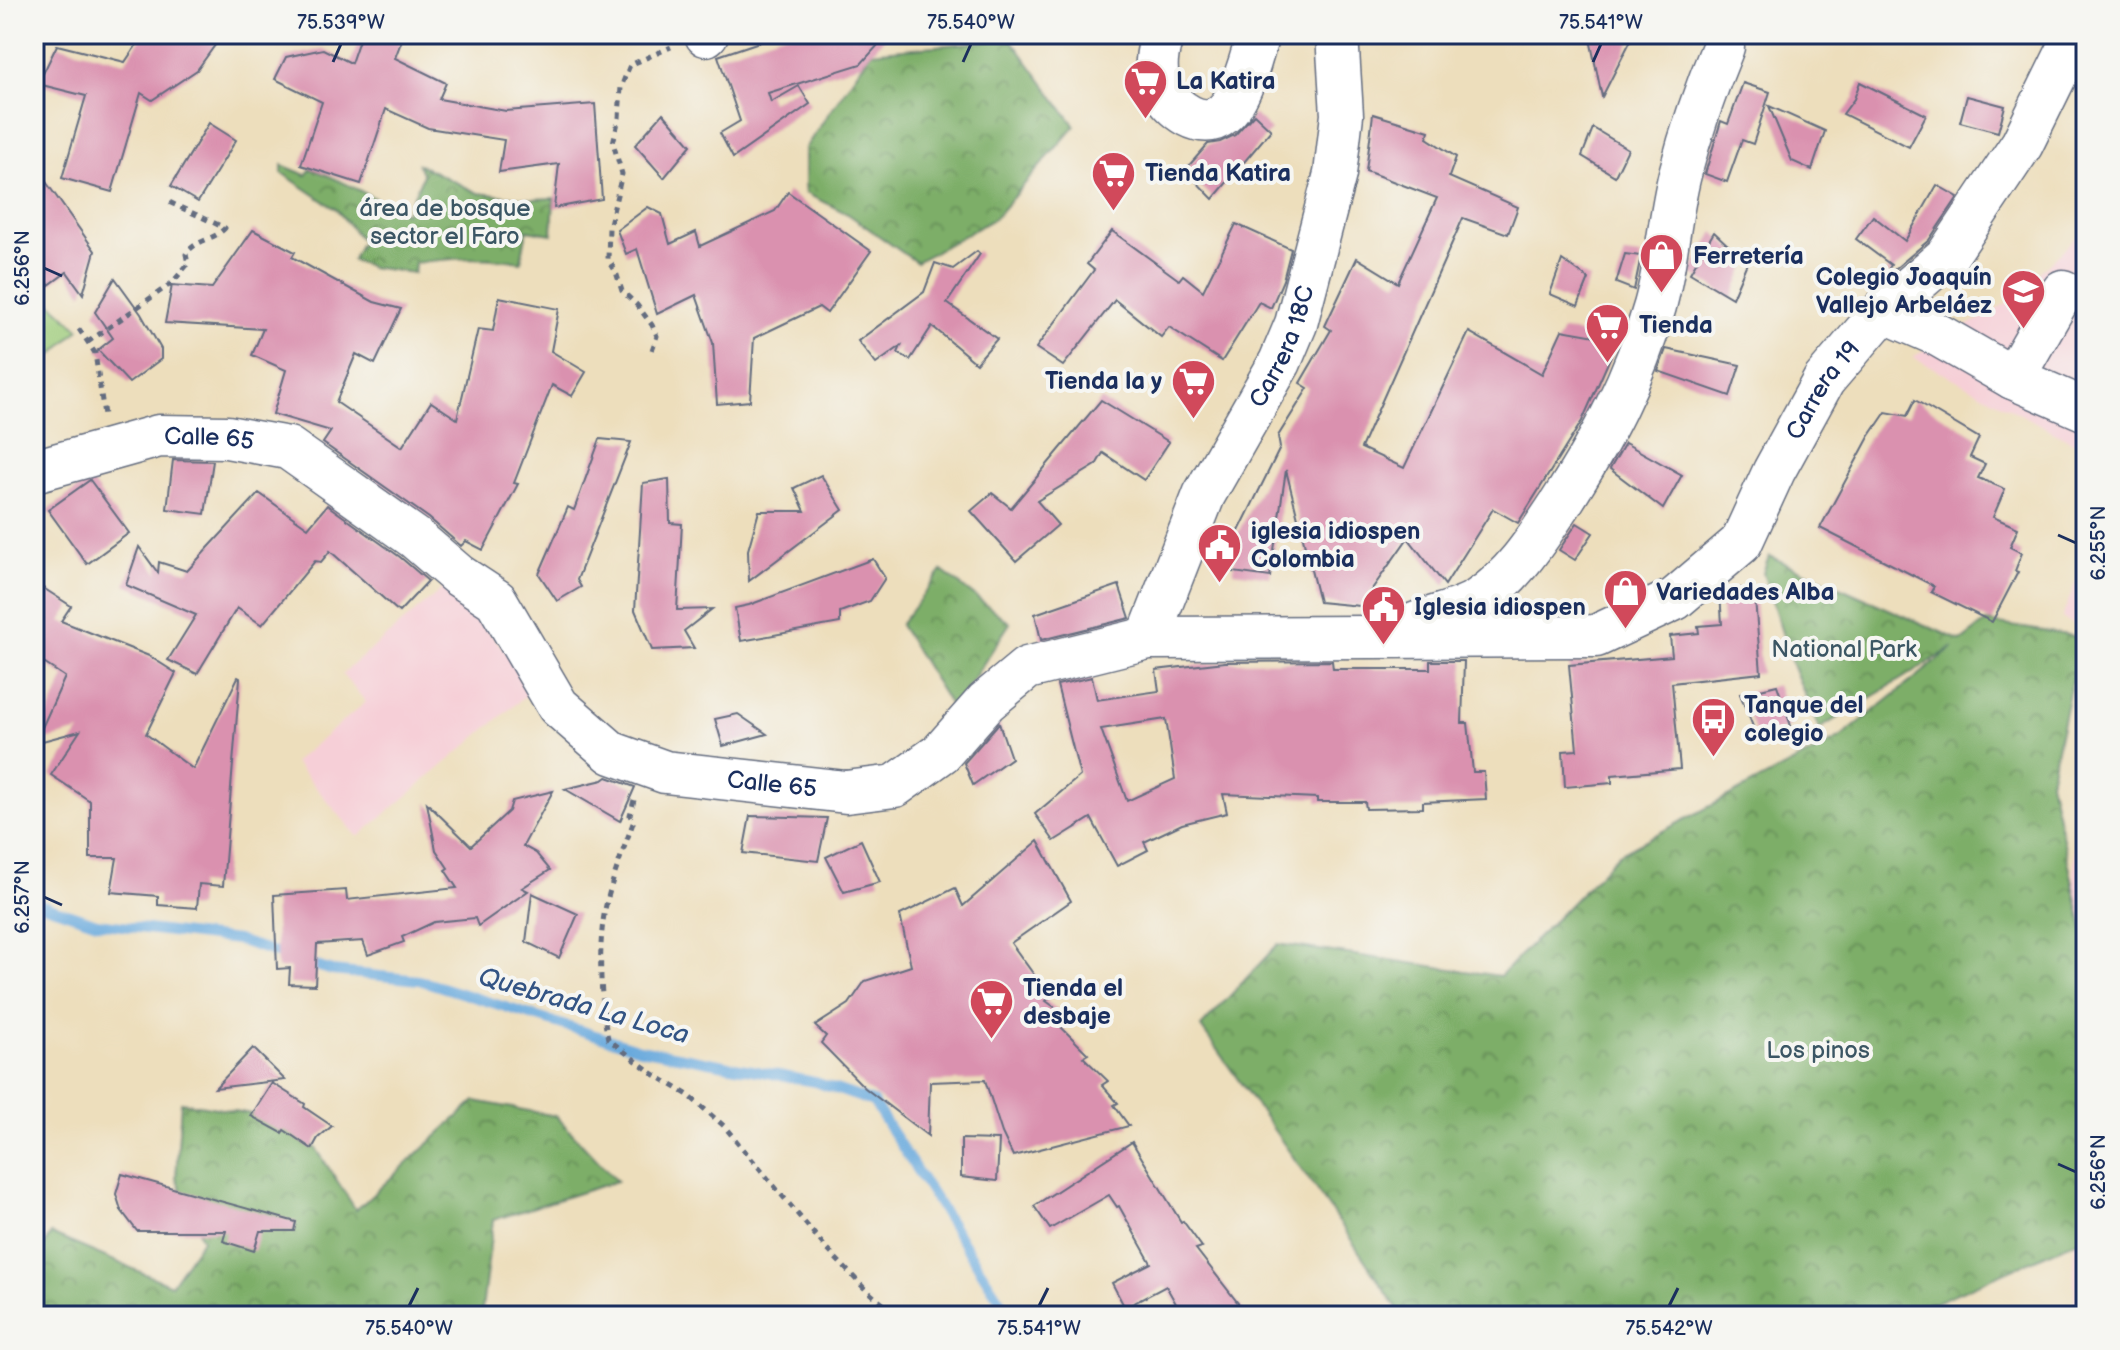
<svg xmlns="http://www.w3.org/2000/svg" width="2120" height="1350" font-family="'Balsamiq Sans',sans-serif">
  <style>
    .built { fill: #f6cfd7 }
    .grass { fill: #9cca78; stroke: #5c7c6b; stroke-width: 2 }
    .forest { fill: url(#forest-crowns); stroke: #4c6e63; stroke-width: 2 }
    .lines { fill: none; stroke-linecap: round; stroke-linejoin: round }
    .stream { stroke: #6baadd; stroke-width: 10 }
    .building { fill: #da91af; fill-rule: evenodd }
    .minor-casing { stroke: #646c7f; stroke-width: 45 }
    .path { stroke: #646c7f; stroke-width: 5; stroke-dasharray: 6 6; stroke-linecap: butt }
    .minor { stroke: #fff; stroke-width: 42 }
    .ticks { fill: none; stroke: #1b2f5e; stroke-width: 3 }
    .labels { text-anchor: middle; stroke-width: 8; stroke-linejoin: round; paint-order: stroke }
    .poi-label { font-size: 24px; font-weight: bold; fill: #1b2f5e; stroke: #f6f6f2; text-anchor: start }
    .park-label { font-size: 24px; fill: #3b5664; stroke: #f6f6f2 }
    .street-label { font-size: 24px; fill: #1b2f5e; stroke: #f6f6f2 }
    .water-label { font-size: 26px; font-style: italic; fill: #335484; stroke: #f6f6f2 }
    .neatline { fill: none; stroke: #1b2f5e; stroke-width: 3 }
    .ticks-label { font-size: 20px; text-anchor: middle; fill: #1b2f5e }
  </style>
  <defs>
    <pattern id="forest-crowns" width="20" height="18" patternUnits="userSpaceOnUse" patternTransform="scale(2)"><rect width="20" height="18" fill="#7dae68"/><path d="M2 6a3 3 0 1 1 6 0M12 15a3 3 0 1 1 6 0" fill="none" stroke="#668e59"/></pattern>
  </defs>
  <rect width="100%" height="100%" fill="#f6f6f2"/>
  <filter id="ink" filterUnits="userSpaceOnUse"><feTurbulence type="fractalNoise" baseFrequency=".0125" numOctaves="2"/><feDisplacementMap in="SourceGraphic" scale="16" xChannelSelector="R" yChannelSelector="G"/><feConvolveMatrix kernelMatrix="1 2 1 2 8 2 1 2 1" color-interpolation-filters="sRGB"/></filter>
  <filter id="wash" filterUnits="userSpaceOnUse"><feTurbulence type="fractalNoise" baseFrequency=".006" numOctaves="4" result="noise"/><feDisplacementMap in="SourceGraphic" scale="32" xChannelSelector="R" yChannelSelector="G"/><feGaussianBlur stdDeviation="1.8" result="paint"/><feColorMatrix in="noise" values="0 0 0 0 0 0 0 0 0 0 0 0 0 0 0 0 0 1.4 0 .05"/><feComposite in="paint" operator="in"/></filter>
  <g filter="url(#wash)">
    <rect width="100%" height="100%" fill="#eddebc"/>
    <g class="built">
      <path d="M2086,228V449L1913,357L2007,303Z"/>
      <path d="M2086,555V632L2062,618Z"/>
      <path d="M448,584L536,687L358,837L294,762L366,702L342,674Z"/>
      <path d="M2086,762V1316H2074V810Z"/>
    </g>
    <path class="grass" d="M34,287L79,329L34,373Z"/>
    <g class="forest">
      <path d="M1011,39L1075,126L995,218L916,262L848,214L805,193V148L871,52Z"/>
      <path d="M418,164L478,193L532,199L554,198L552,234L527,230L521,262C484,256 452,258 415,263L414,273L370,267L352,260L362,241L337,210L282,173V165L306,175L311,169C344,180 373,199 406,213L423,175Z"/>
      <path d="M1769,556L1961,641L1986,622L2081,637L2050,781L2086,941V1237L1904,1316H1402L1344,1229L1201,1027L1278,944L1500,976L1619,854L1840,738L1954,647L1819,729L1792,664L1763,573Z"/>
      <path d="M942,571L1010,623L953,710L900,625Z"/>
      <path d="M475,1101L556,1116L617,1181L493,1220L482,1310L487,1316H34V1262L51,1234L171,1285L202,1240L176,1178L181,1102L299,1122L356,1210Z"/>
    </g>
    <g class="lines">
      <g class="stream">
        <path d="M34,902L97,923L237,940L289,957"/>
        <path d="M304,962L332,971L419,980L640,1049L815,1082L873,1102L1010,1316"/>
      </g>
    </g>
    <g id="blocks">
      <g class="building">
        <path d="M144,34H223L197,70L152,100L141,93L112,192L62,178L86,96L38,84L57,45L125,62Z"/>
        <path d="M361,34H404L395,58L446,83L439,99L506,111L595,104L602,199L554,208L559,164L499,172L504,140L428,128L386,109L361,184L301,165L322,102L275,79L286,57L323,49L351,63Z"/>
        <path d="M783,34H888L861,64L768,93L771,102L799,86L810,104L733,158L720,133L740,121L718,56Z"/>
        <path d="M1589,34H1634L1602,97Z"/>
        <path d="M1860,82L1926,115L1909,147L1843,114L1854,99Z"/>
        <path d="M1743,83L1770,92L1753,144L1742,140L1727,182L1705,174L1721,121L1728,124Z"/>
        <path d="M1967,96L2005,106L1998,132L1960,122Z"/>
        <path d="M1769,106L1825,131L1812,170L1792,161Z"/>
        <path d="M663,113L691,145L664,178L635,145Z"/>
        <path d="M1254,114L1271,130L1213,199L1185,170L1208,144L1220,142L1235,135Z"/>
        <path d="M1373,114L1429,131L1427,138L1456,157L1449,177L1518,207L1508,234L1463,218L1361,448L1404,468L1469,332L1542,374L1562,330L1618,340L1582,421L1518,523L1493,509L1445,585L1408,538L1360,606L1319,602L1286,470L1270,577L1233,572L1238,533L1280,448L1278,436L1308,388L1300,383L1331,330L1325,326L1357,258L1398,283L1437,198L1366,171Z"/>
        <path d="M209,123L236,140L198,202L171,186Z"/>
        <path d="M1593,128L1628,149L1615,176L1582,156Z"/>
        <path d="M34,165L95,251L83,294L67,272L45,288L34,270Z"/>
        <path d="M1937,185L1958,197L1929,240L1882,280L1891,265L1856,239L1873,216L1905,241Z"/>
        <path d="M788,192L871,251L827,313L819,307L754,338L750,401L717,404L713,343L696,295L657,314L637,249L626,254L617,230L648,207L662,214L670,244L696,232L700,246L775,211Z"/>
        <path d="M1236,224L1291,249L1283,280L1271,308L1259,302L1222,361L1169,327L1161,337L1115,300L1063,366L1036,348L1094,270L1087,264L1112,231L1179,280L1183,275L1203,291Z"/>
        <path d="M253,230L295,252L292,257L374,302L401,309L375,364L356,354L336,402L402,447L431,402L457,419L478,329L493,331L499,297L559,309L551,351L586,372L572,396L552,385L514,483L518,484L483,550L466,541L461,546L429,518L323,443L331,431L273,414L286,370L252,355L263,329L165,323L172,285L212,288Z"/>
        <path d="M1714,232L1747,263L1732,298L1690,273Z"/>
        <path d="M977,251L980,254L947,303L997,339L976,363L932,326L910,360L898,353L901,346L876,364L858,341L924,292L935,263L953,269Z"/>
        <path d="M1625,254L1641,256L1634,290L1616,283Z"/>
        <path d="M1562,260L1589,279L1578,306L1550,294Z"/>
        <path d="M115,278L141,314L161,349V359L129,383L98,350L113,338L95,312Z"/>
        <path d="M1666,349L1740,365L1730,396L1658,371Z"/>
        <path d="M1101,400L1169,442L1144,480L1103,453L1096,465L1037,501L1058,525L1016,561L971,511L992,493L1011,508Z"/>
        <path d="M1915,400L1979,438L1970,457L1985,464L1978,478L2005,489L1993,517L2018,528L2010,547L2022,553L2015,571L2018,572L1992,622L1931,592L1934,586L1820,528L1869,437L1886,412L1907,416Z"/>
        <path d="M600,439L631,442L577,580L581,587L557,601L539,574L568,507L574,510Z"/>
        <path d="M1625,443L1682,475L1663,509L1610,469Z"/>
        <path d="M173,460L213,461L205,514L167,509Z"/>
        <path d="M821,475L843,510L749,581L748,550L759,511H805L794,488Z"/>
        <path d="M669,479L670,523L682,524L677,610L712,609L684,631L694,648L652,650L635,610L643,483Z"/>
        <path d="M90,480L129,533L87,564L48,510Z"/>
        <path d="M259,493L308,528L327,505L400,557L428,581L399,612L330,551L321,562L315,561L262,625L237,608L197,674L168,660L196,615L126,585L139,547L158,573L159,562L187,571Z"/>
        <path d="M1577,523L1593,533L1575,560L1559,550Z"/>
        <path d="M873,559L885,578L870,601L840,612V623L741,641L735,608L749,605Z"/>
        <path d="M34,582L71,606L61,621L149,656L176,673L146,734L193,769L238,677L240,678L223,886L199,884L197,908L158,905V896L111,892L117,858H90V801L51,775L80,731L35,743L65,677L36,658L34,662Z"/>
        <path d="M1119,585L1130,618L1041,640L1035,614Z"/>
        <path d="M1754,587L1761,673L1672,683L1680,769L1612,775V783L1565,787L1563,751L1577,750L1569,665L1672,656L1670,636L1699,633L1698,626L1722,624L1720,592L1723,590Z"/>
        <path d="M1332,661L1333,669H1430V661H1464L1462,723H1468L1473,772H1484L1486,799L1423,802V808L1366,809L1365,802H1317V798L1223,794L1227,813L1182,824L1144,842L1148,850L1117,866L1091,818L1054,841L1035,814L1080,776L1057,685L1092,677L1097,700L1159,691L1156,670L1225,662ZM1166,719L1175,779L1127,801L1101,729Z"/>
        <path d="M1777,685L1791,726L1758,739L1740,694Z"/>
        <path d="M738,714L767,734L723,746L715,719Z"/>
        <path d="M999,723L1011,758L973,785L964,763Z"/>
        <path d="M607,777L635,787L620,821L565,789L603,780Z"/>
        <path d="M553,791L523,846L536,853L550,870L522,888L528,891L478,926L475,918L434,922L402,937L404,942L368,955L363,941L317,944L315,985L289,984L290,968L277,969L274,895L346,890L347,900L457,888L445,870L448,868L436,850L427,803L471,846L509,811L512,801Z"/>
        <path d="M750,816L827,818L818,861L743,853Z"/>
        <path d="M861,840L880,882L844,892L826,857Z"/>
        <path d="M1038,841L1071,901L1011,943L1050,997L1046,1001L1068,1017L1059,1025L1088,1054L1083,1057L1108,1081L1102,1085L1118,1103L1114,1105L1129,1126L1013,1156L1002,1133L985,1080L930,1082L928,1136L865,1088L821,1043L826,1036L815,1026L849,1004L865,981L911,966L900,915L955,888L963,906Z"/>
        <path d="M532,893L578,914L559,958L526,942Z"/>
        <path d="M253,1048L285,1080L215,1088Z"/>
        <path d="M272,1083L305,1104L304,1107L332,1126L318,1138L312,1149L284,1130L282,1133L251,1116Z"/>
        <path d="M961,1139L999,1140L997,1181L961,1177Z"/>
        <path d="M1132,1142L1181,1222L1183,1221L1202,1247L1196,1249L1248,1316H1183L1166,1286L1125,1308L1112,1283L1151,1263L1119,1206L1117,1207L1109,1195L1050,1229L1034,1206Z"/>
        <path d="M122,1174L296,1222L294,1231H260L254,1251L223,1241L226,1231H137L121,1210L116,1194Z"/>
      </g>
    </g>
  </g>
  <g filter="url(#ink)">
    <use href="#blocks" fill-opacity="0" stroke="#646c7f" stroke-width="2"/>
    <g class="lines">
      <defs>
        <g id="minor">
          <path d="M1163,34C1157,50 1153,73 1162,89C1173,109 1202,132 1223,114C1241,100 1252,56 1258,34"/>
          <path d="M706,35L707,34"/>
          <path d="M1883,311L1938,335L2013,378L2086,410"/>
          <path d="M2013,378L2063,291"/>
          <path id="s1" d="M34,471L159,436L227,437L288,448L415,538L458,575L496,600L558,706L612,753L665,772L846,792L895,786L941,753L986,702L1027,668L1148,638L1596,636L1675,599L1741,543L1774,471L1824,380L1883,311L1947,256L2022,144L2076,34"/>
          <path d="M1410,626C1431,616 1459,612 1478,600C1515,575 1537,539 1561,503C1602,439 1634,380 1655,306C1667,263 1669,217 1680,174C1691,131 1706,88 1723,47"/>
          <path id="s2" d="M1148,638L1204,495L1280,362L1296,324L1335,174L1342,115L1337,34"/>
        </g>
      </defs>
      <use href="#minor" class="minor-casing"/>
      <g class="path">
        <path d="M34,36L83,37L98,34"/>
        <path d="M79,329L95,353L104,415"/>
        <path d="M88,342L172,283L188,264L186,254C196,239 213,241 225,228L169,202"/>
        <path d="M652,350L657,336L652,325L637,305L622,291L616,272L608,259L609,228L622,174L613,143L619,118L621,87L630,65L671,47"/>
        <path d="M634,800L630,815L633,823C624,848 614,874 607,901C597,938 600,1001 608,1039L652,1073L688,1095L724,1126L826,1248L866,1290L898,1316"/>
      </g>
      <use href="#minor" class="minor"/>
    </g>
  </g>
  <path class="ticks" d="M333,62L341,44M963,62L971,44M1593,62L1601,44M44,268L62,276M2058,535L2076,543M44,897L62,905M2058,1164L2076,1172M409,1306L418,1288M1039,1306L1048,1288M1669,1306L1678,1288"/>
  <defs>
    <symbol id="supermarket-pin" viewBox="-11 -11 22 30"><path d="M0 17L-7.5 6A9.5 9.5 0 1 1 7.5 6Z" fill="#d1495b" stroke="#f6f6f2"/><path d="M-6-5.5h2.5l.6 2H6L4.5 2H-2.5L-4.4-4H-6ZM-1.5 3.2a1.3 1.3 0 1 0 .1 0ZM3 3.2a1.3 1.3 0 1 0 .1 0Z" fill="#fff"/></symbol>
    <symbol id="shop-pin" viewBox="-11 -11 22 30"><path d="M0 17L-7.5 6A9.5 9.5 0 1 1 7.5 6Z" fill="#d1495b" stroke="#f6f6f2"/><path d="M-5-2.5h2.3a2.7 3.5 0 0 1 5.4 0H5L5.5 6h-11ZM-1.5-2.5h3a1.5 2.3 0 0 0-3 0Z" fill="#fff"/></symbol>
    <symbol id="school-pin" viewBox="-11 -11 22 30"><path d="M0 17L-7.5 6A9.5 9.5 0 1 1 7.5 6Z" fill="#d1495b" stroke="#f6f6f2"/><path d="M0-5L7-2L0 1L-7-2ZM-4 1L0 2.5L4 1V4Q0 6-4 4Z" fill="#fff"/></symbol>
    <symbol id="civic-pin" viewBox="-11 -11 22 30"><path d="M0 17L-7.5 6A9.5 9.5 0 1 1 7.5 6Z" fill="#d1495b" stroke="#f6f6f2"/><path d="M-.6-6.5H3V-4.5H.6V-3L4-1V1h2V6H-6V1h2V-1L-.6-3ZM-1.2 2.5V6h2.4V2.5Z" fill="#fff"/></symbol>
    <symbol id="bus-pin" viewBox="-11 -11 22 30"><path d="M0 17L-7.5 6A9.5 9.5 0 1 1 7.5 6Z" fill="#d1495b" stroke="#f6f6f2"/><path d="M-5-6H5V4H4V6H2V4H-2V6H-4V4H-5ZM-3.5-4V0h7V-4ZM-3.5 1.2v1.5H-2V1.2ZM2 1.2v1.5H3.5V1.2Z" fill="#fff"/></symbol>
  </defs>
  <g fill-rule="evenodd">
    <use href="#supermarket-pin" x="1120" y="56" width="51" height="69"/>
    <use href="#supermarket-pin" x="1088" y="148" width="51" height="69"/>
    <use href="#shop-pin" x="1636" y="230" width="51" height="69"/>
    <use href="#school-pin" x="1998" y="266" width="51" height="69"/>
    <use href="#supermarket-pin" x="1582" y="300" width="51" height="69"/>
    <use href="#supermarket-pin" x="1168" y="356" width="51" height="69"/>
    <use href="#civic-pin" x="1194" y="520" width="51" height="69"/>
    <use href="#shop-pin" x="1600" y="566" width="51" height="69"/>
    <use href="#civic-pin" x="1358" y="582" width="51" height="69"/>
    <use href="#bus-pin" x="1688" y="694" width="51" height="69"/>
    <use href="#supermarket-pin" x="966" y="976" width="51" height="69"/>
  </g>
  <g class="labels">
    <g class="poi-label">
      <text x="1176" y="89">La Katira</text>
      <text x="1145" y="181">Tienda Katira</text>
      <text x="1693" y="264">Ferretería</text>
      <text x="1992" y="285" text-anchor="end">Colegio Joaquín<tspan x="1992" dy="28">Vallejo Arbeláez</tspan></text>
      <text x="1639" y="333">Tienda</text>
      <text x="1162" y="389" text-anchor="end">Tienda la y</text>
      <text x="1251" y="539">iglesia idiospen<tspan x="1251" dy="28">Colombia</tspan></text>
      <text x="1656" y="600">Variedades Alba</text>
      <text x="1414" y="615">Iglesia idiospen</text>
      <text x="1744" y="713">Tanque del<tspan x="1744" dy="28">colegio</tspan></text>
      <text x="1023" y="996">Tienda el<tspan x="1023" dy="28">desbaje</tspan></text>
    </g>
    <g class="park-label">
      <text x="445" y="216">área de bosque<tspan x="445" dy="28">sector el Faro</tspan></text>
      <text x="1844" y="657">National Park</text>
      <text x="1818" y="1058">Los pinos</text>
    </g>
    <g class="street-label">
      <text dy="8" stroke="none"><textPath href="#s2" startOffset="322">Carrera 18C</textPath></text>
      <text dy="8" stroke="none"><textPath href="#s1" startOffset="2098">Carrera 19</textPath></text>
      <text dy="8" stroke="none"><textPath href="#s1" startOffset="180">Calle 65</textPath></text>
      <text dy="8" stroke="none"><textPath href="#s1" startOffset="876">Calle 65</textPath></text>
    </g>
    <g class="water-label">
      <text transform="translate(584 1005) rotate(16)" y="9">Quebrada La Loca</text>
    </g>
  </g>
  <rect width="2120" height="1350" fill="none" stroke="#f6f6f2" stroke-width="88"/>
  <rect x="44" y="44" width="2032" height="1262" class="neatline"/>
  <g class="ticks-label">
    <text x="341" y="29">75.539°W</text>
    <text x="971" y="29">75.540°W</text>
    <text x="1601" y="29">75.541°W</text>
    <text transform="translate(22 268) rotate(-90)" y="7">6.256°N</text>
    <text transform="translate(2098 543) rotate(-90)" y="7">6.255°N</text>
    <text transform="translate(22 897) rotate(-90)" y="7">6.257°N</text>
    <text transform="translate(2098 1172) rotate(-90)" y="7">6.256°N</text>
    <text x="409" y="1335">75.540°W</text>
    <text x="1039" y="1335">75.541°W</text>
    <text x="1669" y="1335">75.542°W</text>
  </g>
</svg>
